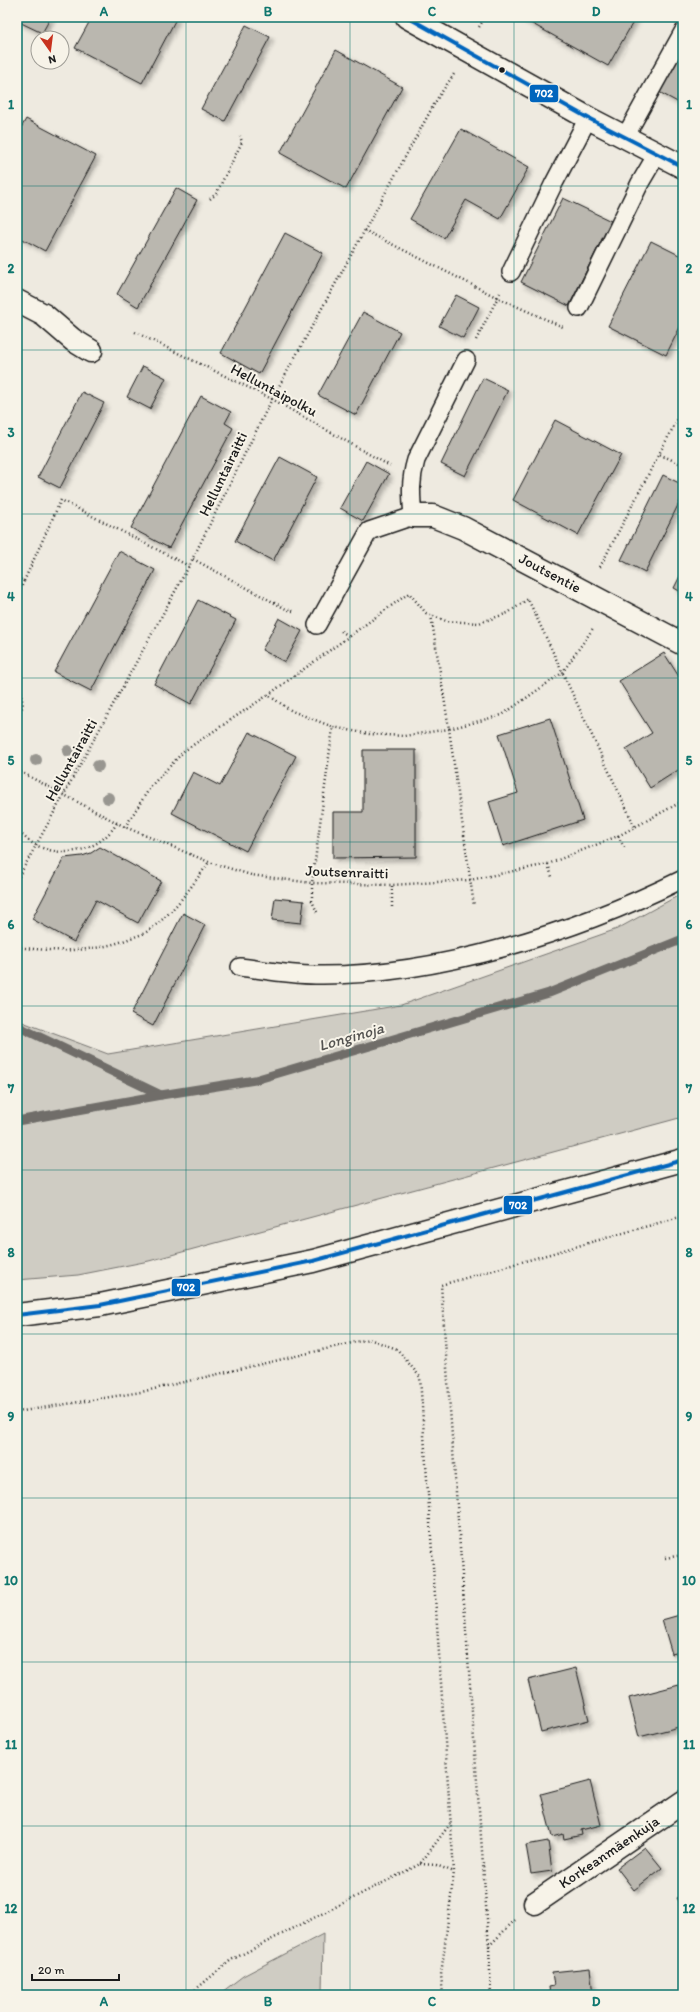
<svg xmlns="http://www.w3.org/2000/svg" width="700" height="2012" font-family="Itim,sans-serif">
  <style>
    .green { fill: #cfccc3; stroke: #767470 }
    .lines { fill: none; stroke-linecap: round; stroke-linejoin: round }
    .stream { stroke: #6f6d69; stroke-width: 9 }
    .building { fill: #bab7af; stroke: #1c1c1c; filter: url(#shadow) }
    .service-casing { stroke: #1c1c1c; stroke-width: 20 }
    .minor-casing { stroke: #1c1c1c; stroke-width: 25 }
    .primary-casing { stroke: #1c1c1c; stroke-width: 25 }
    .path { stroke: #1c1c1c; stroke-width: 2.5; stroke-dasharray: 1 3; stroke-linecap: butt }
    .service { stroke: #f7f3e8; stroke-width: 17 }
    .minor { stroke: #f7f3e8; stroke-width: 22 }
    .primary { stroke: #f7f3e8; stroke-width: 22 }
    .bus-1-casing { stroke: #f7f3e8; stroke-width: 7 }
    .bus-1 { stroke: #0065bd; stroke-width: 4 }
    .tree { fill: #989690 }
    .grid { fill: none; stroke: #0f766e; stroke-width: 1; stroke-opacity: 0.55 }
    .bus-dot { fill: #1c1c1c; stroke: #f7f3e8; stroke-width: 1.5 }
    .labels { text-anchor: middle; stroke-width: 4; stroke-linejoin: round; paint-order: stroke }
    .street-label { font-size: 15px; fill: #1c1c1c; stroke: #f7f3e8 }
    .water-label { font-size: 16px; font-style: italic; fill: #535250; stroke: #f7f3e8 }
    .line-badge { stroke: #f7f3e8; stroke-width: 1.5 }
    .badge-label { font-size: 11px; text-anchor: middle; font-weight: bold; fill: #fff }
    .neatline { fill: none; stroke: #0f766e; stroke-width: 1.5 }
    .grid-label { font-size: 13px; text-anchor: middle; font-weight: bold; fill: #0f766e }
  </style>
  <defs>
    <filter id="shadow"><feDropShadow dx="3.5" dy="3.5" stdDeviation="2" flood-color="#0004"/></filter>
  </defs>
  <rect width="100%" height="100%" fill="#eeeae0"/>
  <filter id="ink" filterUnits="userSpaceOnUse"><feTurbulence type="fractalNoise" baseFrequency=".025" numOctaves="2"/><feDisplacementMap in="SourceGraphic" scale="8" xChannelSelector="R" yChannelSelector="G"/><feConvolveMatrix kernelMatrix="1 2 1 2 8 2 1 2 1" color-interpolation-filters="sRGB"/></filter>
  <g filter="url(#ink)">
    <g class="green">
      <path d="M683,893V1117L149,1261L78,1275L17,1280V1020L108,1054L401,1005L617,929Z"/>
      <path d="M323,1934L322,1995H218L243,1976Z"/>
    </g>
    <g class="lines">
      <g class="stream">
        <path d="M17,1026L161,1095"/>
        <path d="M17,1121L161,1095L255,1080L549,993L683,939"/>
      </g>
    </g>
    <g class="building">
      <path d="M22,17H51L42,33L19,22Z"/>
      <path d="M92,17H177L142,83L75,48Z"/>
      <path d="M520,17H636L608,66Z"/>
      <path d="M246,25L270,37L225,121L201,109Z"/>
      <path d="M683,48V105L659,92Z"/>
      <path d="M336,50L402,87L346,189L280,153Z"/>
      <path d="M26,119L96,156L45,251L17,236V135Z"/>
      <path d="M461,129L529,167L500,219L466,200L444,238L410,219Z"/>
      <path d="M176,188L197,200L138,307L117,294Z"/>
      <path d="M563,198L611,221L569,306L521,282Z"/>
      <path d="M285,233L323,253L259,374L221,353Z"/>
      <path d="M651,241L683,257V321L666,355L608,326Z"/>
      <path d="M456,295L479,307L463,338L439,326Z"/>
      <path d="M363,312L400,332L356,415L318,395Z"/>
      <path d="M143,366L166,378L150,409L127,397Z"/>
      <path d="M483,378L508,390L465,476L441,464Z"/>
      <path d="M82,392L104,403L60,488L38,477Z"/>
      <path d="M201,396L231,412L225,423L233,428L169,548L131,528Z"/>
      <path d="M555,420L621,455L578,535L513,500Z"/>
      <path d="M280,457L317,477L273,561L235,541Z"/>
      <path d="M366,461L389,474L363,521L340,508Z"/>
      <path d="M663,475L683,485V495L645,572L621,560Z"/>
      <path d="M119,551L155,570L91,691L54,672Z"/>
      <path d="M683,570V593L674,588Z"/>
      <path d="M198,600L236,620L191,704L154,684Z"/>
      <path d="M279,618L302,631L285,662L262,650Z"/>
      <path d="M664,653L683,683V767L650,788L626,749L652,733L619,681Z"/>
      <path d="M550,718L583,820L503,846L489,802L518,793L499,734Z"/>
      <path d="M249,732L296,756L246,851L172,813L193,772L220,786Z"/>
      <path d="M363,750H416V857L333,858V812H363Z"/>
      <path d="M100,847L161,881L138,923L96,900L74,942L32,919L64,858L82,856L91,853Z"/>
      <path d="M275,898L304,901L301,923L272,920Z"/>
      <path d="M183,913L205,925L153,1026L131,1014Z"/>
      <path d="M683,1614V1651L672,1654L662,1620Z"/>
      <path d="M576,1668L589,1720L541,1732L528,1680Z"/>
      <path d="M679,1685L683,1700V1726L639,1737L629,1698Z"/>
      <path d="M590,1781L601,1825L581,1830L582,1835L564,1839L563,1834L552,1837L541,1794Z"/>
      <path d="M548,1841L552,1871L531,1874L526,1845Z"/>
      <path d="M645,1847L662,1868L634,1890L617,1868Z"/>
      <path d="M683,1894V1908L677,1898Z"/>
      <path d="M590,1968L593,1995H550L549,1987L554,1986L552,1972Z"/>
    </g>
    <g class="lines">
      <defs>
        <g id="service">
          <path d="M625,137L683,32"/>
          <path d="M511,272L553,185L588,118"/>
          <path d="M579,308L640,183L657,154"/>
          <path d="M317,625L369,531L413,516C411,495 410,480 416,460L466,360"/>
          <path d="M240,967C264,970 290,975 315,975C435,977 576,932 683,879"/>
        </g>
        <g id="minor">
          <path d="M407,17L588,118L683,167"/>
          <path d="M17,301L44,315L73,340L91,351"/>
          <path d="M413,516H433L463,528L683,644"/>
          <path d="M535,1903L683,1802"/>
        </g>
        <path id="primary" d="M17,1315L100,1305L313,1261L683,1160"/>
      </defs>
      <use href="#service" class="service-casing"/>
      <use href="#minor" class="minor-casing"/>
      <use href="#primary" class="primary-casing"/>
      <g class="path">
        <path d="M479,27L485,17"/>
        <path d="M210,199L216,194L242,142L240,136"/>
        <path d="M364,230L498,298L563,327"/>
        <path d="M135,332L272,399L390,466"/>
        <path d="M476,340L500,293"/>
        <path d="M683,409L659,454L683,465"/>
        <path d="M193,559L286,609L296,612"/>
        <path d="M600,567L659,454"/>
        <path d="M17,578L24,581L17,597"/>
        <path d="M24,581L61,500L189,566"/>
        <path d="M431,615L449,729L502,715L562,673L594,627"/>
        <path d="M341,631L349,636"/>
        <path d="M17,664L23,706L17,717"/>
        <path d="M268,695L409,593L426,613L446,621L479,623L508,613L528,599L635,827"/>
        <path d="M17,770L125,827L209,862L251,875L312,883L392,885L470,880L548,864L618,836L683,801"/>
        <path d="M125,827L151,786L184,751L268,695L292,711L333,727"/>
        <path d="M17,829C42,862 95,859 117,823"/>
        <path d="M618,836L625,849"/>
        <path d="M548,864L552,877"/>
        <path d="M17,880L189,566L272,399L437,99L454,74"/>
        <path d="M392,907V885"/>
        <path d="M317,912L312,901V883L333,727L369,734L404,736L449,729L474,906"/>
        <path d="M17,947C56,952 95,953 131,938C137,936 144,934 148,931C174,913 191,887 209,862"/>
        <path d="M17,1412L141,1392L369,1339L397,1349L420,1377L454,1872L441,1975L443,1995"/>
        <path d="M665,1558L683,1555"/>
        <path d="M420,1864L436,1865L454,1872"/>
        <path d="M489,1946L515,1920"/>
        <path d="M189,1995L231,1960L420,1864L450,1824"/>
        <path d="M491,1995L489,1947L441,1285L683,1216"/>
      </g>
      <use href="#service" class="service"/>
      <use href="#minor" class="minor"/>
      <use href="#primary" class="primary"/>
      <defs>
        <g id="bus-1">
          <path d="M407,17L588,118L683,167"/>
          <path d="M17,1315L100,1305L313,1261L683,1160"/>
        </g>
      </defs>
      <use href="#bus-1" class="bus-1-casing"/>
      <use href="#bus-1" class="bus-1"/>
    </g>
    <g class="tree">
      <circle cx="68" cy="751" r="6"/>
      <circle cx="36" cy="760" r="6"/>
      <circle cx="98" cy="766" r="6"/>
      <circle cx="108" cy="798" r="6"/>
    </g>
  </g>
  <path class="grid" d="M186,17V1995M350,17V1995M514,17V1995M17,186H683M17,350H683M17,514H683M17,678H683M17,842H683M17,1006H683M17,1170H683M17,1334H683M17,1498H683M17,1662H683M17,1826H683"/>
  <circle class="bus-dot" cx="502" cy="70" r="3.5"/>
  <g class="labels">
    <g class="street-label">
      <text transform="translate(274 390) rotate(28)" y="5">Helluntaipolku</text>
      <text transform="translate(223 474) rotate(-64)" y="5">Helluntairaitti</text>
      <text transform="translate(550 573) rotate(28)" y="5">Joutsentie</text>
      <text transform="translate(71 760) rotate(-61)" y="5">Helluntairaitti</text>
      <text transform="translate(347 872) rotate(2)" y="5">Joutsenraitti</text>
      <text transform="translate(609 1852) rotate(-34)" y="5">Korkeanmäenkuja</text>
    </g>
    <g class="water-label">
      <text transform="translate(351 1036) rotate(-16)" y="6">Longinoja</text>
    </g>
  </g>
  <g class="line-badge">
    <rect x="529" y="84" width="30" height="19" rx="4" fill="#0065bd"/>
    <rect x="503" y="1195" width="30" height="20" rx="4" fill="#0065bd"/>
    <rect x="171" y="1278" width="30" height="19" rx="4" fill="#0065bd"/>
  </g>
  <g class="badge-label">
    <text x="544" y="97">702</text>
    <text x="518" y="1209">702</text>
    <text x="186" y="1291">702</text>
  </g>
  <rect width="700" height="2012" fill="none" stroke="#f7f3e8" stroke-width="44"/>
  <g transform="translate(50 50) rotate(166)"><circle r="19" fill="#f7f3e8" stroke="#9f9d96"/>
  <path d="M0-3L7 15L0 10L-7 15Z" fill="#c8321e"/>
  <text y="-6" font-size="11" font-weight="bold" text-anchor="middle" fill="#1c1c1c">N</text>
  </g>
  <path d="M32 1974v6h87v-6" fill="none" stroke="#1c1c1c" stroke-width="2"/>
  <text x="38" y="1974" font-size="12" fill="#1c1c1c" stroke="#f7f3e8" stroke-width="3" paint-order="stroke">20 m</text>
  <rect x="22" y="22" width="656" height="1968" class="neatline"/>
  <g class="grid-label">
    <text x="104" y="16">A</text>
    <text x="268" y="16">B</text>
    <text x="432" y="16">C</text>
    <text x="596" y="16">D</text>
    <text x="11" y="109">1</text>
    <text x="689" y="109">1</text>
    <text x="11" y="273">2</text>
    <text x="689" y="273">2</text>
    <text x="11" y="437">3</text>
    <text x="689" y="437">3</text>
    <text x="11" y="601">4</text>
    <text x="689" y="601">4</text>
    <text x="11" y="765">5</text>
    <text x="689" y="765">5</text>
    <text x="11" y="929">6</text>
    <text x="689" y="929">6</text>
    <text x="11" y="1093">7</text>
    <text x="689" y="1093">7</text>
    <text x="11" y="1257">8</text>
    <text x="689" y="1257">8</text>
    <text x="11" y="1421">9</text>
    <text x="689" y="1421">9</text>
    <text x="11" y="1585">10</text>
    <text x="689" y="1585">10</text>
    <text x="11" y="1749">11</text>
    <text x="689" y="1749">11</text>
    <text x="11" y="1913">12</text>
    <text x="689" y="1913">12</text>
    <text x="104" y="2006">A</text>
    <text x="268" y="2006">B</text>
    <text x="432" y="2006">C</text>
    <text x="596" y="2006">D</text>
  </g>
</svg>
